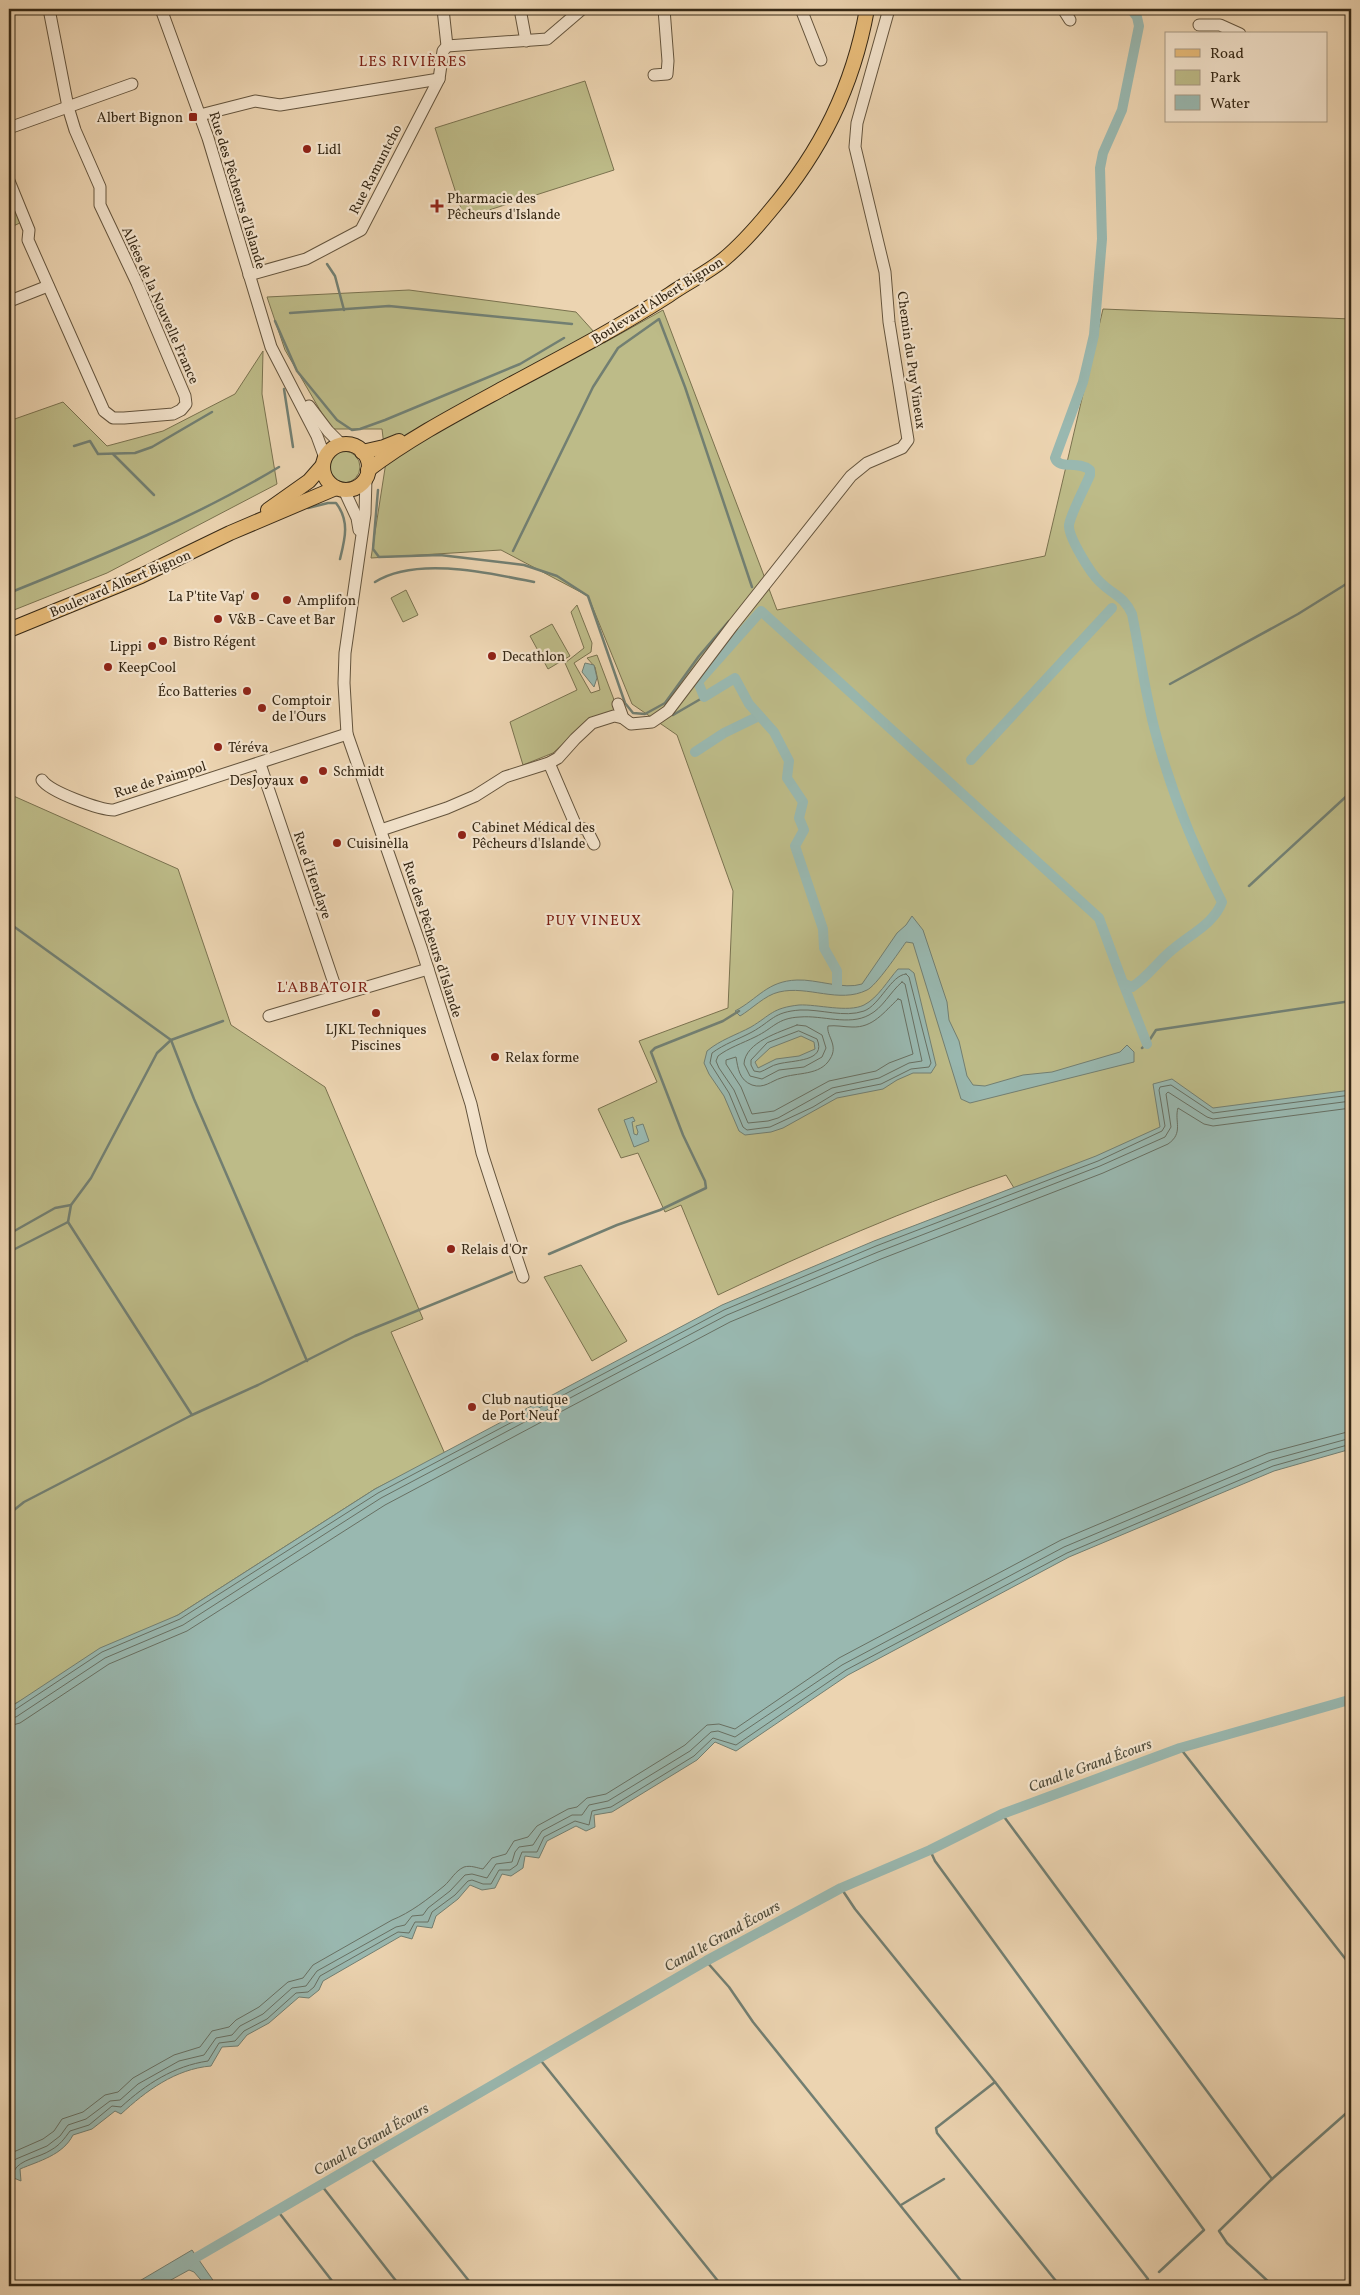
<svg xmlns="http://www.w3.org/2000/svg" width="1360" height="2295" font-family="Vollkorn,serif">
  <style>
    .green { fill: #bdbb88; stroke: #7a724f }
    .water { fill: #99b8b0; stroke: #727f72; fill-rule: evenodd }
    .lines { fill: none; stroke-linecap: round; stroke-linejoin: round }
    .shore { stroke: #687063; stroke-width: 1 }
    .stream { stroke: #727f72; stroke-width: 2.5 }
    .canal { stroke: #99b8b0; stroke-width: 10 }
    .minor-casing { stroke: #64543d; stroke-width: 13 }
    .major-casing { stroke: #372916; stroke-width: 16 }
    .minor { stroke: #f3e3cc; stroke-width: 11 }
    .major { stroke: #e6ba78; stroke-width: 14 }
    .poi-dot { fill: #8f2418; stroke: #f3e3cc; stroke-width: 2 }
    .labels { text-anchor: middle; stroke-width: 4.5; stroke-linejoin: round; paint-order: stroke }
    .poi-label { font-size: 14px; fill: #372916; stroke: #f3e3cc; text-anchor: start }
    .street-label { font-size: 14px; fill: #372916; stroke: #f3e3cc }
    .neighbourhood-label { font-size: 15px; letter-spacing: 1px; fill: #7a1f14; stroke: #f3e3cc }
    .water-label { font-size: 15px; font-style: italic; fill: #504d3c; stroke: #f3e3cc }
  </style>
  <rect width="100%" height="100%" fill="#ecd4b1"/>
  <filter id="stains"><feTurbulence type="fractalNoise" baseFrequency=".004" numOctaves="4"/><feColorMatrix values="0 0 0 0 .2 0 0 0 0 .09 0 0 0 0 .02 0 0 0 .5 -.17"/></filter>
  <radialGradient id="worn" r=".72"><stop offset=".6" stop-color="#630" stop-opacity="0"/><stop offset="1" stop-color="#630" stop-opacity=".3"/></radialGradient>
  <g class="green">
    <path d="M585,81L614,170L464,218L435,128Z"/>
    <path d="M9,192L22,222L9,228Z"/>
    <path d="M409,290L576,312L604,343L663,310L777,610L1045,556L1103,309L1351,319V1123L1176,1129L1014,1188L1006,1175C907,1209 812,1250 718,1295L681,1205L665,1212L638,1153L621,1158L598,1109L657,1082L639,1041L728,1008L733,891L677,735L632,704L588,596L501,550L371,558L386,462L382,429H331L285,350L267,297Z"/>
    <path d="M263,351L262,394L277,484L107,573L9,612V421L63,402L107,446L163,431L235,394Z"/>
    <circle cx="344" cy="467" r="16"/>
    <path d="M406,590L418,615L403,622L391,598Z"/>
    <path d="M577,605L592,643L591,652L574,663L591,693L600,690L595,667L587,658L597,655L616,705L614,711L590,719L553,753L523,765L510,722L577,690L565,663L584,648L571,612Z"/>
    <path d="M552,624L570,656L548,669L530,636Z"/>
    <path d="M9,794L178,869L231,1025L325,1087L423,1319L391,1332L445,1454L375,1489L178,1615L9,1707Z"/>
    <path d="M581,1265L627,1341L592,1361L544,1277Z"/>
  </g>
  <g class="water">
    <path d="M585,663L594,665L597,678L594,687L582,672Z"/>
    <path d="M912,916L923,930L947,1002L949,1020L959,1041L967,1076L973,1085L985,1086L1023,1075L1052,1072L1120,1052L1127,1045L1134,1052V1062L970,1103L961,1099L913,943L906,942C899,952 876,986 867,990C839,1004 808,985 779,992C765,995 752,1009 740,1016L735,1011C758,999 767,981 797,980C816,979 844,990 862,984L897,933L906,925Z"/>
    <path d="M898,969H909L914,973L936,1065L931,1073H913L897,1080L883,1089L837,1098L783,1128L771,1132L745,1135L739,1131L724,1096L709,1074L704,1063L707,1051C720,1040 736,1035 751,1027C771,1015 772,1008 799,1005C817,1004 848,1013 864,1005C878,998 888,980 898,969ZM801,1036L814,1042L815,1049L799,1056L776,1059L758,1068L755,1062L770,1048Z"/>
    <path d="M1172,1079L1213,1108L1351,1090V1449L1274,1471L1069,1557L848,1675L736,1751L715,1742L697,1760L612,1812L594,1815L595,1827L586,1831L576,1826L547,1841L539,1858L525,1856L523,1868L511,1876L502,1874L495,1888L482,1890L470,1885L458,1899L436,1916L432,1928L417,1926L412,1939L401,1936L323,1981L319,1990L309,1998L299,1997L269,2023L247,2035L238,2046L222,2047L211,2066C175,2069 146,2091 121,2114L115,2111L92,2129L73,2135C63,2155 39,2161 20,2169L21,2181L9,2176V1708L100,1648L178,1615L375,1489L722,1305L874,1241L1096,1156L1160,1127L1153,1084Z"/>
    <path d="M633,1117L635,1121L632,1122L634,1134L637,1135L638,1132L636,1126L643,1124L649,1141L634,1147L624,1120Z"/>
    <path d="M192,2250L217,2286H206L194,2272L189,2270L160,2286H131Z"/>
  </g>
  <g class="lines">
    <g class="shore">
      <path d="M906,974L909,977L931,1063L929,1067L911,1069L881,1084L836,1093L813,1107L770,1127L747,1130L743,1127L729,1093L710,1063L712,1053C724,1044 739,1039 752,1032C772,1021 773,1012 800,1010C821,1009 844,1018 864,1011C880,1005 891,975 906,974Z"/>
      <path d="M902,982L905,984L922,1061L909,1063L879,1078L832,1088L778,1118L768,1121L748,1123L734,1090L719,1068L716,1061L718,1056C728,1048 743,1043 755,1037C774,1028 777,1018 800,1017C822,1015 849,1026 869,1015C883,1008 890,992 902,982Z"/>
      <path d="M898,999L901,1000L913,1054L889,1063L876,1071L829,1081L774,1111L752,1114L741,1087L726,1064V1060L736,1057C738,1068 739,1080 752,1085C764,1089 771,1081 781,1078C797,1072 820,1076 830,1059C839,1045 826,1036 828,1026C836,1025 844,1027 852,1027C873,1028 884,1012 898,999Z"/>
      <path d="M797,1025L806,1026L822,1035L826,1048L822,1057L804,1067L779,1070L762,1079L750,1076L744,1064C745,1042 780,1032 797,1025Z"/>
      <path d="M799,1031L817,1039C827,1062 793,1060 778,1064C772,1065 766,1070 760,1072L754,1071L751,1065V1060L767,1043Z"/>
      <path d="M9,1712L13,1711L102,1652L180,1619L378,1493L724,1310L876,1246L1098,1161L1162,1131L1165,1126L1159,1090L1160,1087L1171,1085L1213,1113L1351,1095"/>
      <path d="M9,1718L16,1717L105,1658L183,1625L381,1498L727,1315L878,1252L1100,1166L1165,1137L1171,1127L1166,1094L1168,1092L1207,1117L1213,1119L1351,1101"/>
      <path d="M9,1726L20,1723L109,1664L187,1631L385,1505L730,1322L881,1259L1103,1173L1168,1144C1184,1133 1174,1121 1178,1108L1204,1124L1213,1126L1351,1108"/>
      <path d="M9,2154L43,2139L54,2131L62,2119L83,2112L105,2095L118,2092L133,2078L174,2055L200,2047L212,2031L229,2027L236,2020L259,2007L288,1982L303,1978L313,1965L392,1920C410,1913 428,1899 444,1886C451,1880 455,1871 464,1867C471,1865 477,1868 483,1869L492,1858L506,1854L514,1841L528,1837L537,1826L568,1809L577,1807L587,1798L606,1794L685,1745L707,1725L719,1724L735,1729L839,1658L1061,1540L1268,1453L1351,1431"/>
      <path d="M9,2165L16,2159L47,2146L60,2136L68,2125L86,2119L110,2101L120,2100L138,2084L179,2061L204,2055L216,2038L232,2035L240,2026L263,2014L292,1988L306,1986L317,1971L396,1927L405,1925L412,1916L423,1915L428,1908L450,1891L465,1875L472,1874L487,1878L496,1864L512,1862L515,1852L519,1847L533,1845L542,1831L572,1815H582L589,1805L608,1801L690,1751L711,1732L718,1731L735,1737L842,1665L1064,1547L1271,1460L1351,1438"/>
      <path d="M9,2171H14C20,2159 39,2158 51,2150C60,2145 64,2139 70,2131L89,2125L112,2106L121,2107C146,2084 174,2066 208,2061L219,2043L235,2041L244,2031L267,2019L296,1993L308,1992L314,1987L320,1976L398,1932L409,1933L415,1922H428L432,1912L455,1895L468,1881L472,1880L483,1884H491L499,1870H510L517,1865L522,1852H537L544,1837L575,1821L589,1825L592,1811L611,1807L694,1756L713,1738L736,1745L846,1670L1067,1553L1273,1466L1351,1444"/>
    </g>
    <g class="stream">
      <path d="M327,264L335,276L344,310"/>
      <path d="M290,313L389,306L572,324"/>
      <path d="M275,321L297,371L337,420L352,430L360,429L385,420L520,364L564,338"/>
      <path d="M284,389L293,447"/>
      <path d="M74,446L90,441L98,454L135,453L152,447L212,412"/>
      <path d="M113,454L154,495"/>
      <path d="M378,490L373,549L379,557L440,555L524,565L557,576L588,596L625,703L633,713L645,714L665,703L699,656L729,621"/>
      <path d="M308,508L328,503H336C350,521 345,539 340,559"/>
      <path d="M513,551L593,387L618,348L659,319L685,387L752,587"/>
      <path d="M375,582C416,556 489,573 534,582"/>
      <path d="M9,593C101,556 194,518 279,467"/>
      <path d="M1170,684L1298,614L1351,581"/>
      <path d="M670,714L673,715L704,697"/>
      <path d="M1249,886L1351,792"/>
      <path d="M9,923L171,1040L194,1099L307,1361"/>
      <path d="M1142,1048L1147,1044L1156,1030L1351,1001"/>
      <path d="M9,1234L55,1208L71,1205"/>
      <path d="M9,1252L68,1222"/>
      <path d="M549,1254L617,1225L660,1210L706,1188L705,1181L683,1135L651,1052L655,1048L723,1021L739,1011"/>
      <path d="M192,1415L68,1222L71,1205L91,1178L157,1053L171,1040L223,1021"/>
      <path d="M9,1514L24,1502L192,1415L258,1385L355,1336L512,1272"/>
      <path d="M1349,1700L1351,1703"/>
      <path d="M1180,1748L1351,1966"/>
      <path d="M1002,1814L1272,2179"/>
      <path d="M930,1850L935,1861L1204,2230L1159,2272"/>
      <path d="M841,1888L855,1909L995,2082L1148,2279L1140,2286"/>
      <path d="M706,1961L729,1987L753,2022L965,2286"/>
      <path d="M538,2057L722,2286"/>
      <path d="M995,2082L936,2128L937,2133L1060,2286"/>
      <path d="M370,2157L473,2286"/>
      <path d="M322,2186L400,2286"/>
      <path d="M901,2205L944,2179"/>
      <path d="M277,2210L336,2286"/>
      <path d="M1273,2286L1227,2243L1219,2231L1272,2179L1351,2109"/>
    </g>
    <g class="canal">
      <path d="M695,752L724,733L759,716"/>
      <path d="M971,760L1112,608"/>
      <path d="M1123,983L1147,1044"/>
      <path d="M837,988V971L824,948L823,929L795,846L804,830L799,818L803,802L787,778L789,761L774,732L749,704L735,678L704,697L698,682L761,611L1099,918L1123,983L1132,987C1149,976 1157,962 1172,950C1189,935 1214,924 1222,902C1193,847 1171,791 1155,731C1145,693 1140,653 1132,614C1124,596 1113,595 1100,582C1091,574 1068,537 1069,525C1071,513 1085,487 1090,475V470C1078,460 1059,470 1055,458L1083,382L1094,335L1102,239L1100,168L1103,153L1122,110L1139,26L1137,17L1131,9"/>
      <path d="M185,2264L706,1961L841,1888L930,1850L1002,1814L1180,1748L1349,1700L1351,1701"/>
    </g>
    <defs>
      <g id="minor">
        <path d="M161,9L208,138L271,347L317,436L325,458"/>
        <path d="M520,9L526,41"/>
        <path d="M801,9L821,60"/>
        <path d="M1063,9L1070,20"/>
        <path d="M1199,25H1220L1240,34"/>
        <path d="M447,46L547,39L582,9"/>
        <path d="M654,75L667,74L668,61L664,9"/>
        <path d="M200,115L255,101L280,105L439,79"/>
        <path d="M9,128L132,84"/>
        <path d="M9,181L29,230L28,240L104,411L113,418H124L173,414L181,410L186,404L185,396L137,283L100,205V187L75,130L68,107L49,9"/>
        <path d="M249,275L306,259L361,230L439,79L443,51L447,46L443,9"/>
        <path d="M10,301L48,286"/>
        <path d="M309,406L328,431L342,445"/>
        <path d="M366,478L365,514L345,653L344,683L347,734L421,947L471,1104L482,1153L493,1187L523,1277"/>
        <path d="M344,490L357,518L359,530"/>
        <path d="M618,704L623,718L631,724L652,722L668,711L733,625L851,476L867,463L902,448L908,440L889,322L885,272L855,147L857,123L889,9"/>
        <path d="M549,763L576,826L587,830L594,844"/>
        <path d="M260,764L338,995"/>
        <path d="M42,780C50,792 100,810 114,810L347,734"/>
        <path d="M381,830L447,808L475,796L505,777L549,763L558,758L575,739L592,723L614,716L623,718"/>
        <path d="M269,1016L428,969"/>
      </g>
      <g id="major">
        <circle cx="346" cy="467" r="23"/>
        <path d="M362,452L384,447L399,441"/>
        <path d="M368,470C410,438 458,413 504,388C560,358 616,329 669,295C686,283 707,273 723,260C740,246 756,228 770,211C821,151 853,87 867,9"/>
        <path d="M268,510L309,481L323,465"/>
        <path d="M9,630L141,576L230,533L336,488"/>
      </g>
    </defs>
    <use href="#minor" class="minor-casing"/>
    <use href="#major" class="major-casing"/>
    <use href="#minor" class="minor"/>
    <use href="#major" class="major"/>
  </g>
  <g class="poi-dot">
    <rect x="188" y="112" width="10" height="10" rx="2.5"/>
    <circle cx="307" cy="149" r="5"/>
    <path d="M434.5 198.5h5v5h5v5h-5v5h-5v-5h-5v-5h5z"/>
    <circle cx="255" cy="596" r="5"/>
    <circle cx="287" cy="600" r="5"/>
    <circle cx="218" cy="619" r="5"/>
    <circle cx="163" cy="641" r="5"/>
    <circle cx="152" cy="646" r="5"/>
    <circle cx="492" cy="656" r="5"/>
    <circle cx="108" cy="667" r="5"/>
    <circle cx="247" cy="691" r="5"/>
    <circle cx="262" cy="708" r="5"/>
    <circle cx="218" cy="747" r="5"/>
    <circle cx="323" cy="771" r="5"/>
    <circle cx="304" cy="780" r="5"/>
    <circle cx="462" cy="835" r="5"/>
    <circle cx="337" cy="843" r="5"/>
    <circle cx="376" cy="1013" r="5"/>
    <circle cx="495" cy="1057" r="5"/>
    <circle cx="451" cy="1249" r="5"/>
    <circle cx="472" cy="1407" r="5"/>
  </g>
  <g class="labels">
    <g class="poi-label">
      <text x="183" y="122" text-anchor="end">Albert Bignon</text>
      <text x="317" y="154">Lidl</text>
      <text x="447" y="203">Pharmacie des<tspan x="447" dy="16">Pêcheurs d'Islande</tspan></text>
      <text x="245" y="601" text-anchor="end">La P'tite Vap'</text>
      <text x="297" y="605">Amplifon</text>
      <text x="228" y="624">V&amp;B - Cave et Bar</text>
      <text x="173" y="646">Bistro Régent</text>
      <text x="142" y="651" text-anchor="end">Lippi</text>
      <text x="502" y="661">Decathlon</text>
      <text x="118" y="672">KeepCool</text>
      <text x="237" y="696" text-anchor="end">Éco Batteries</text>
      <text x="272" y="705">Comptoir<tspan x="272" dy="16">de l'Ours</tspan></text>
      <text x="228" y="752">Téréva</text>
      <text x="333" y="776">Schmidt</text>
      <text x="294" y="785" text-anchor="end">DesJoyaux</text>
      <text x="472" y="832">Cabinet Médical des<tspan x="472" dy="16">Pêcheurs d'Islande</tspan></text>
      <text x="347" y="848">Cuisinella</text>
      <text x="376" y="1034" text-anchor="middle">LJKL Techniques<tspan x="376" dy="16">Piscines</tspan></text>
      <text x="505" y="1062">Relax forme</text>
      <text x="461" y="1254">Relais d'Or</text>
      <text x="482" y="1404">Club nautique<tspan x="482" dy="16">de Port Neuf</tspan></text>
    </g>
    <g class="street-label">
      <text transform="translate(375 169) rotate(-63)" y="5">Rue Ramuntcho</text>
      <text transform="translate(238 190) rotate(73)" y="5">Rue des Pêcheurs d'Islande</text>
      <text transform="translate(657 300) rotate(-32)" y="5">Boulevard Albert Bignon</text>
      <text transform="translate(161 305) rotate(66)" y="5">Allées de la Nouvelle France</text>
      <text transform="translate(912 360) rotate(82)" y="5">Chemin du Puy Vineux</text>
      <text transform="translate(120 583) rotate(-23)" y="5">Boulevard Albert Bignon</text>
      <text transform="translate(160 779) rotate(-17)" y="5">Rue de Paimpol</text>
      <text transform="translate(313 875) rotate(71)" y="5">Rue d'Hendaye</text>
      <text transform="translate(433 939) rotate(72)" y="5">Rue des Pêcheurs d'Islande</text>
    </g>
    <g class="neighbourhood-label">
      <text x="413" y="66">LES RIVIÈRES</text>
      <text x="594" y="925">PUY VINEUX</text>
      <text x="323" y="992">L'ABBATOIR</text>
    </g>
    <g class="water-label">
      <text transform="translate(1090 1765) rotate(-20)" y="5">Canal le Grand Écours</text>
      <text transform="translate(722 1936) rotate(-29)" y="5">Canal le Grand Écours</text>
      <text transform="translate(371 2139) rotate(-30)" y="5">Canal le Grand Écours</text>
    </g>
  </g>
  <rect width="1360" height="2295" fill="none" stroke="#ecd4b1" stroke-width="30"/>
  <rect x="10" y="10" width="1340" height="2275" fill="none" stroke="#372916" stroke-width="2.5"/>
  <rect x="15" y="15" width="1330" height="2265" fill="none" stroke="#372916"/>
  <rect x="1165" y="32" width="162" height="90" fill="#f3e3cc" stroke="#a89983"/>
  <rect x="1175" y="49" width="25" height="8" fill="#e6ba78" stroke="#a89983"/>
  <text x="1210" y="58" font-size="15" fill="#372916">Road</text>
  <rect x="1175" y="70" width="25" height="15" fill="#bdbb88" stroke="#a89983"/>
  <text x="1210" y="82" font-size="15" fill="#372916">Park</text>
  <rect x="1175" y="95" width="25" height="15" fill="#99b8b0" stroke="#a89983"/>
  <text x="1210" y="108" font-size="15" fill="#372916">Water</text>
  <rect width="100%" height="100%" filter="url(#stains)"/>
  <rect width="100%" height="100%" fill="url(#worn)"/>
</svg>
